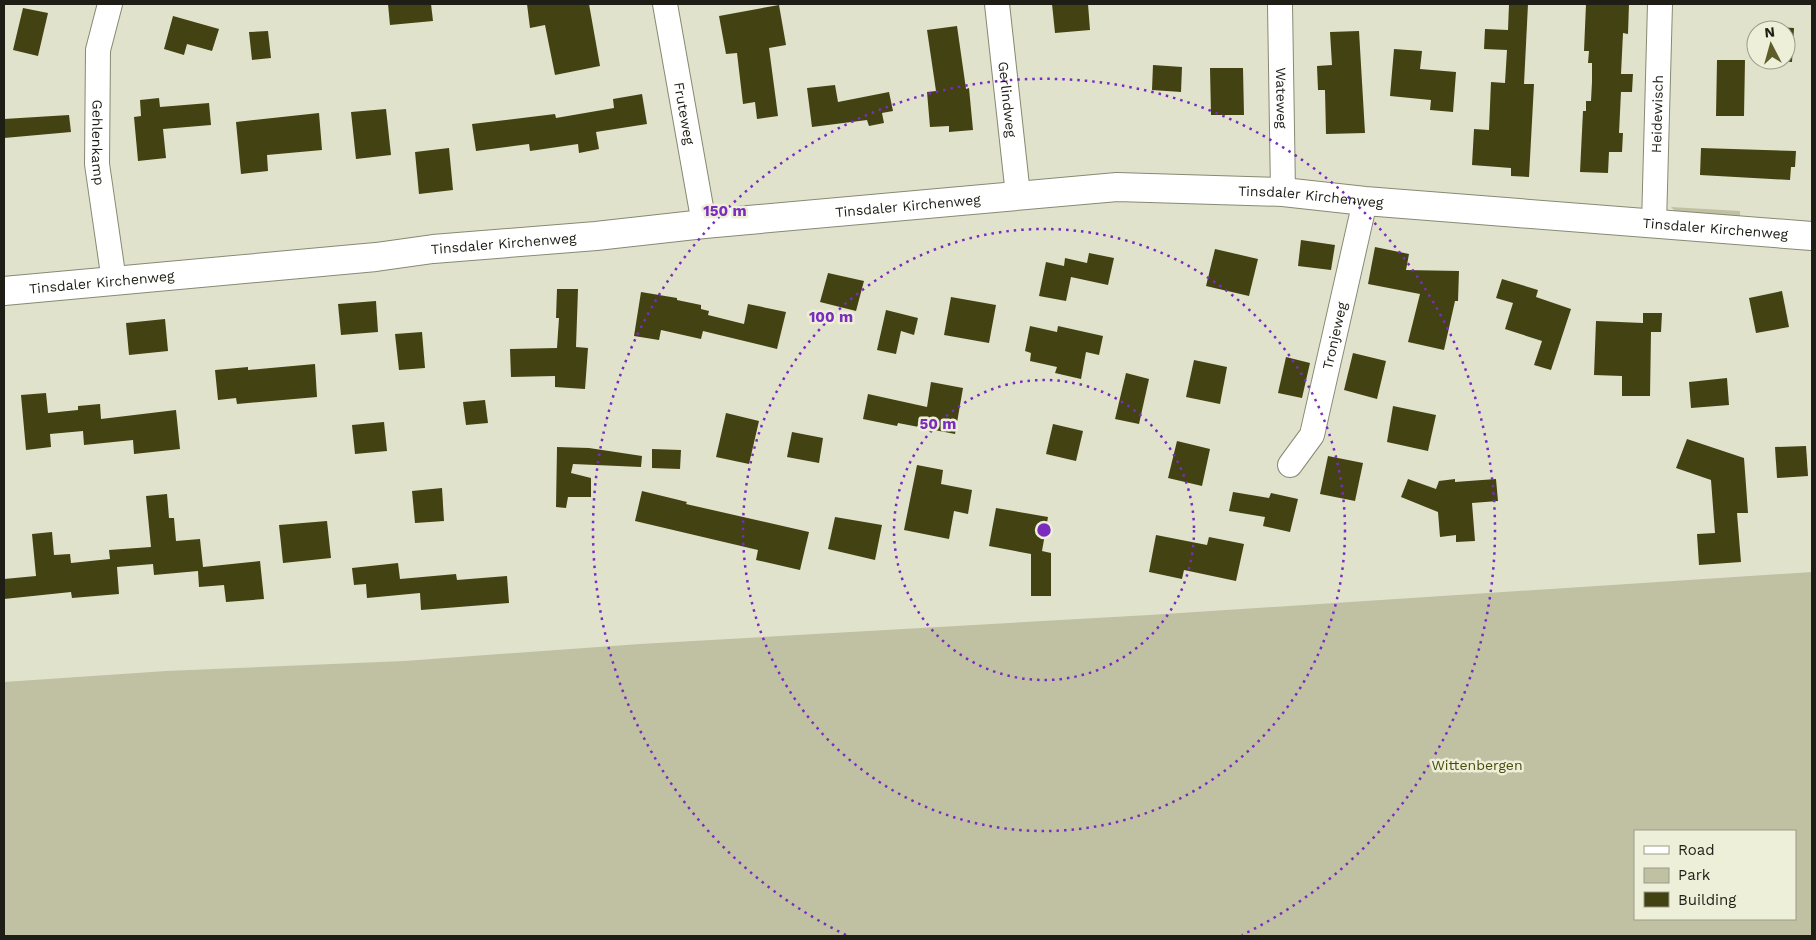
<svg xmlns="http://www.w3.org/2000/svg" width="1816" height="940" font-family="'Work Sans',sans-serif">
  <style>
    .green { fill: #c0c1a3; fill-rule: evenodd }
    .building { fill: #434212 }
    .lines { fill: none; stroke-linecap: round; stroke-linejoin: round }
    .minor-casing { stroke: #888973; stroke-width: 26 }
    .tertiary-casing { stroke: #888973; stroke-width: 30 }
    .minor { stroke: #fff; stroke-width: 24 }
    .tertiary { stroke: #fff; stroke-width: 28 }
    .ring { fill: none; stroke: #7b2cbf; stroke-width: 2.5; stroke-dasharray: 2.5 5 }
    .labels { text-anchor: middle; stroke-width: 5; stroke-linejoin: round; paint-order: stroke }
    .street-label { font-size: 14px; fill: #1e1e16; stroke: #eeefd8 }
    .park-label { font-size: 14px; fill: #4b4a0f; stroke: #eeefd8 }
    .centre { fill: #7b2cbf; stroke: #eeefd8; stroke-width: 2.5 }
    .ring-label { font-size: 15px; text-anchor: middle; font-weight: bold; fill: #7b2cbf; stroke: #eeefd8; stroke-width: 5; stroke-linejoin: round; paint-order: stroke }
  </style>
  <rect width="100%" height="100%" fill="#e1e2cb"/>
  <g class="green">
    <path d="M1671 207 1740 211V218L1675 211Z"/>
    <path d="M1812 572V936H4V682L166 671 404 661 640 644 1149 615ZM1795 831V919H1635V831Z"/>
  </g>
  <g class="building">
    <path d="M388 4H431L433 21 390 25Z"/>
    <path d="M527 4H589L600 66 555 75 545 25 530 28Z"/>
    <path d="M1052 4H1088L1090 30 1055 33Z"/>
    <path d="M1509 4H1528L1524 84H1534L1529 177 1511 176V168L1472 165 1474 129 1489 130 1491 82 1505 83 1507 50 1484 49 1485 29 1508 30Z"/>
    <path d="M1586 4H1629L1628 34 1623 33 1621 74H1633L1632 92H1621L1619 133H1623L1622 152H1609L1608 173 1580 172 1583 111H1586V101H1591L1592 82V63H1588L1589 51H1584Z"/>
    <path d="M779 5 786 45 769 48 778 116 757 119 755 102 743 104 737 53 726 54 719 16Z"/>
    <path d="M23 8 48 13 38 56 13 50Z"/>
    <path d="M173 16 219 29 212 51 187 44 184 55 164 49Z"/>
    <path d="M957 26 966 89 969 88 973 130 949 132V126L930 127 927 92 936 91 927 30Z"/>
    <path d="M1759 26 1794 28 1792 62 1759 60H1786V30H1759Z"/>
    <path d="M268 31 271 58 252 60 249 32Z"/>
    <path d="M1359 31 1365 133 1326 134 1325 90H1318L1317 66 1332 65 1330 32Z"/>
    <path d="M1394 49 1422 51 1420 69 1456 72 1453 112 1430 110 1431 100 1390 96Z"/>
    <path d="M1717 60H1745L1744 116H1716Z"/>
    <path d="M1153 65 1182 67 1181 92 1152 90Z"/>
    <path d="M1210 68H1243L1244 115H1211Z"/>
    <path d="M835 85 838 102 889 92 893 111 882 113 884 123 869 126 867 120 812 127 807 88Z"/>
    <path d="M642 94 647 124 596 132 599 149 579 153 578 144 530 151 529 144 476 151 472 124 555 114 556 118 614 108 613 99Z"/>
    <path d="M159 98 160 107 209 103 211 125 163 129 166 158 138 161 134 117 141 116 140 100Z"/>
    <path d="M386 109 391 155 356 159 351 112Z"/>
    <path d="M319 113 322 150 267 155 268 171 241 174 236 122Z"/>
    <path d="M69 115 71 132 4 138V119Z"/>
    <path d="M449 148 453 190 419 194 415 152Z"/>
    <path d="M1701 148 1796 151 1795 167H1791L1790 180 1700 175Z"/>
    <path d="M1301 240 1335 245 1331 270 1298 266Z"/>
    <path d="M1375 247 1409 254 1406 270 1459 271 1458 301H1455L1444 350 1408 342 1420 294 1368 284Z"/>
    <path d="M1215 249 1258 259 1249 296 1206 286Z"/>
    <path d="M1089 253 1114 258 1108 285 1071 277 1066 301 1039 296 1046 262 1064 266 1065 258 1087 263Z"/>
    <path d="M828 273 864 281 856 311 820 302Z"/>
    <path d="M1502 279 1538 290 1536 297 1571 309 1551 370 1534 365 1542 341 1505 329 1513 303 1496 298Z"/>
    <path d="M557 289H578L576 347 588 348 585 389 555 387V376L511 377 510 349 557 348 559 318H556Z"/>
    <path d="M1782 291 1789 327 1756 333 1749 298Z"/>
    <path d="M641 292 677 298V300L701 305V309L709 311 708 315 744 324 748 304 786 312 777 349 703 331 701 339 661 330 659 340 634 336Z"/>
    <path d="M951 297 996 305 989 343 944 335Z"/>
    <path d="M376 301 378 332 341 335 338 304Z"/>
    <path d="M886 310 918 318 914 335 901 331 896 354 877 350Z"/>
    <path d="M1643 313H1662L1661 332H1651L1650 396H1622V376L1594 375 1596 321 1643 323Z"/>
    <path d="M165 319 168 351 129 355 126 323Z"/>
    <path d="M1030 326 1057 332 1058 326 1103 336 1099 355 1086 352 1081 379 1055 373 1057 367 1030 361 1031 353 1025 351Z"/>
    <path d="M422 332 425 368 399 370 395 334Z"/>
    <path d="M1353 353 1386 361 1377 399 1344 390Z"/>
    <path d="M1286 357 1310 363 1302 398 1278 393Z"/>
    <path d="M1194 360 1227 367 1220 404 1186 397Z"/>
    <path d="M315 364 317 397 237 404 236 398 218 400 215 370 248 367V370Z"/>
    <path d="M1126 373 1149 379 1139 424 1115 419Z"/>
    <path d="M1727 378 1729 405 1691 408 1689 382Z"/>
    <path d="M931 382 963 388 955 434 898 423 897 426 863 419 868 394 927 407Z"/>
    <path d="M46 393 48 413 78 410V406L100 404 101 419 176 410 180 449 134 454 133 440 84 445 83 431 50 434 51 447 26 450 21 395Z"/>
    <path d="M485 400 488 423 466 425 463 402Z"/>
    <path d="M1393 406 1436 415 1428 451 1387 442Z"/>
    <path d="M726 413 759 421 749 464 716 457Z"/>
    <path d="M384 422 387 451 355 454 352 425Z"/>
    <path d="M1053 424 1083 431 1076 461 1046 454Z"/>
    <path d="M792 432 823 438 819 463 787 457Z"/>
    <path d="M1687 439 1744 458 1748 513H1737L1741 562 1699 565 1697 534 1715 533 1711 480 1676 468Z"/>
    <path d="M1177 441 1210 449 1202 486 1168 478Z"/>
    <path d="M1806 446 1808 476 1777 478 1775 447Z"/>
    <path d="M557 447 589 448 642 456 641 467 573 464 571 473 591 478V497H568L566 508 556 507Z"/>
    <path d="M652 449 681 450 680 469 652 468Z"/>
    <path d="M1328 456 1363 463 1355 501 1320 494Z"/>
    <path d="M917 465 943 470 941 484 972 490 968 514 954 511 949 539 904 530Z"/>
    <path d="M1408 479 1436 489 1439 481 1455 479V482L1496 479 1498 501 1472 503 1475 541 1456 542V535L1440 537 1438 512 1401 497Z"/>
    <path d="M442 488 444 521 415 523 412 491Z"/>
    <path d="M642 491 687 502 686 504 809 532 800 570 756 560 758 550 635 521Z"/>
    <path d="M1233 492 1269 498 1271 493 1298 499 1290 532 1263 526 1265 517 1229 511Z"/>
    <path d="M167 494 169 518H174L176 541 200 539 203 567 260 561 264 599 226 602 224 585 199 587 198 571 154 575 153 564 117 567 119 594 72 598 71 592 4 599V579L36 576 32 534 52 532 54 555 70 554 71 563 110 559 109 550 151 547 146 496Z"/>
    <path d="M996 508 1048 517 1042 551 1051 553V596H1031V554L989 546Z"/>
    <path d="M835 517 882 525 875 560 828 549Z"/>
    <path d="M327 521 331 558 283 563 279 525Z"/>
    <path d="M1156 535 1207 545 1209 537 1244 544 1236 581 1184 570 1182 579 1149 572Z"/>
    <path d="M398 563 400 579 456 574 457 580 507 576 509 603 421 610 420 593 367 598 366 584 354 585 352 568Z"/>
  </g>
  <g class="lines">
    <g class="minor-casing">
      <g id="minor">
        <path id="s1" d="M110 4 98 50 97 164 114 281"/>
        <path id="s2" d="M665 4 704 224"/>
        <path id="s3" d="M997 4 1018 195"/>
        <path id="s4" d="M1280 4 1283 192"/>
        <path id="s5" d="M1654 224 1660 4"/>
        <path id="s6" d="M1290 465 1312 435 1365 201"/>
      </g>
    </g>
    <g class="tertiary-casing">
      <g id="tertiary">
        <path id="s7" d="M4 291 376 257 433 249 596 236 704 224 1117 187 1283 192 1365 201 1812 236"/>
      </g>
    </g>
    <use href="#minor" class="minor"/>
    <use href="#tertiary" class="tertiary"/>
  </g>
  <g class="ring">
    <circle cx="1044" cy="530" r="150"/>
    <circle cx="1044" cy="530" r="301"/>
    <path d="M846 935A451 451 0 1 1 1242 935"/>
  </g>
  <g class="labels">
    <g class="street-label">
      <text dy="5" stroke="none"><textPath href="#s4" startOffset="94">Wateweg</textPath></text>
      <text dy="5" stroke="none"><textPath href="#s3" startOffset="96">Gerlindweg</textPath></text>
      <text dy="5" stroke="none"><textPath href="#s2" startOffset="111">Fruteweg</textPath></text>
      <text dy="5" stroke="none"><textPath href="#s5" startOffset="110">Heidewisch</textPath></text>
      <text dy="5" stroke="none"><textPath href="#s1" startOffset="140">Gehlenkamp</textPath></text>
      <text dy="5" stroke="none"><textPath href="#s7" startOffset="1312">Tinsdaler Kirchenweg</textPath></text>
      <text dy="5" stroke="none"><textPath href="#s7" startOffset="908">Tinsdaler Kirchenweg</textPath></text>
      <text dy="5" stroke="none"><textPath href="#s7" startOffset="1718">Tinsdaler Kirchenweg</textPath></text>
      <text dy="5" stroke="none"><textPath href="#s7" startOffset="502">Tinsdaler Kirchenweg</textPath></text>
      <text dy="5" stroke="none"><textPath href="#s7" startOffset="98">Tinsdaler Kirchenweg</textPath></text>
      <text dy="5" stroke="none"><textPath href="#s6" startOffset="139">Tronjeweg</textPath></text>
    </g>
    <g class="park-label">
      <text x="1477" y="770">Wittenbergen</text>
    </g>
  </g>
  <circle cx="1044" cy="530" r="8" class="centre"/>
  <g class="ring-label">
    <text x="725" y="216">150 m</text>
    <text x="831" y="322">100 m</text>
    <text x="938" y="429">50 m</text>
  </g>
  <rect width="1816" height="940" fill="none" stroke="#1e1e16" stroke-width="10"/>
  <rect x="1634" y="830" width="162" height="90" fill="#eeefd8" stroke="#9b9b8a"/>
  <rect x="1644" y="846" width="25" height="8" fill="#ffffff" stroke="#9b9b8a"/>
  <text x="1678" y="855" font-size="15" fill="#1e1e16">Road</text>
  <rect x="1644" y="868" width="25" height="15" fill="#c0c1a3" stroke="#9b9b8a"/>
  <text x="1678" y="880" font-size="15" fill="#1e1e16">Park</text>
  <rect x="1644" y="892" width="25" height="15" fill="#434212" stroke="#9b9b8a"/>
  <text x="1678" y="905" font-size="15" fill="#1e1e16">Building</text>
  <g transform="translate(1771 45) rotate(354)"><circle r="24" fill="#eeefd8" stroke="#9b9b8a"/>
  <path d="M0-4L9 19L0 12L-9 19Z" fill="#5e5d2a"/>
  <text y="-8" font-size="14" font-weight="bold" text-anchor="middle" fill="#1e1e16">N</text>
  </g>
</svg>
